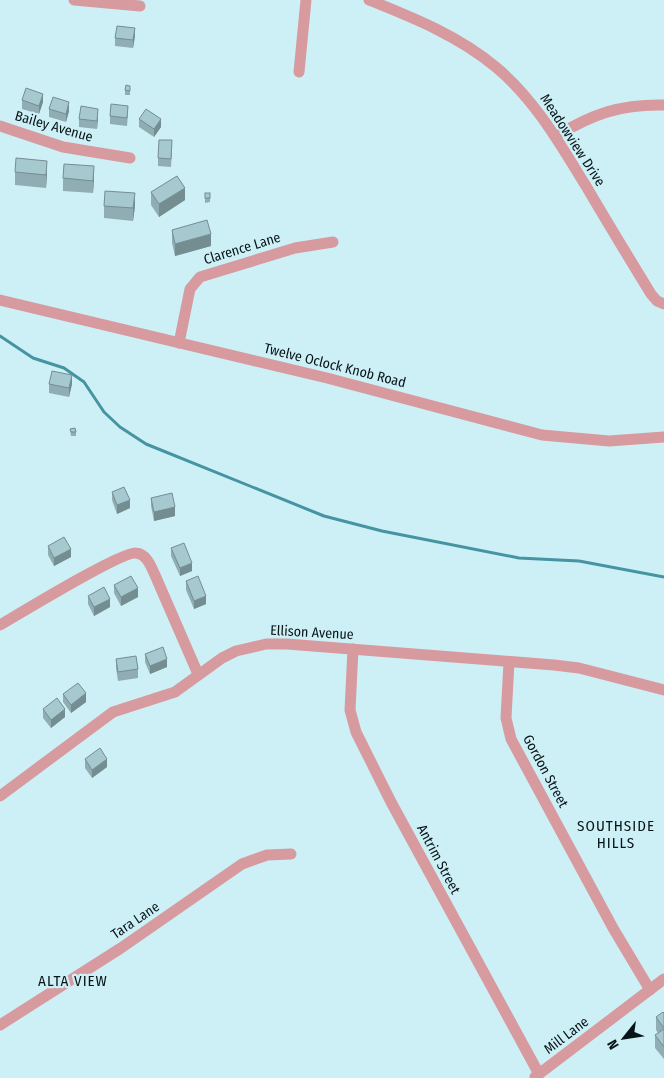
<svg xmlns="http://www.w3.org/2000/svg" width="664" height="1078" font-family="'Fira Sans Condensed',sans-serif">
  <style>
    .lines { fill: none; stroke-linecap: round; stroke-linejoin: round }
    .stream { stroke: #4693a2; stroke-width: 3 }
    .minor { stroke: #d79b9f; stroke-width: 11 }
    .wall { fill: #8fadb2 }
    .shaded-wall { fill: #748d91 }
    .building { fill: #a6c9cf; stroke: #748d91 }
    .labels { text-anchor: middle; stroke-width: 4.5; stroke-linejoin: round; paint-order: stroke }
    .street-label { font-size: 14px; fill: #081417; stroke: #cdf0f7 }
    .neighbourhood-label { font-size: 15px; letter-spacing: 1px; fill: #081417; stroke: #cdf0f7 }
  </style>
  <rect width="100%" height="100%" fill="#cdf0f7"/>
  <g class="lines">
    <path class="stream" d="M0 336 33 358 64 368 84 382 104 412 120 427 146 444 324 516 382 531 519 558 579 561 664 577"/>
    <g class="minor">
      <path d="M74 0 140 6"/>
      <path d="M369 0C414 18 459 36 497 68 535 100 560 144 586 186 607 222 629 258 651 294L657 301 664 304"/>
      <path d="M299 72 306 0"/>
      <path d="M0 126 63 147 130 158"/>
      <path d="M556 136C593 114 620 104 664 105"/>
      <path d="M0 300 327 378 542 435 609 441 664 437"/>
      <path d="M179 343 190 289 200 277 295 248 333 242"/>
      <path d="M0 625C19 614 122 551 136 553 147 554 151 567 155 575L198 674"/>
      <path d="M353 649 350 710 356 732 391 802 539 1074"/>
      <path d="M509 662 506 718 511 739 613 928 650 990"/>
      <path d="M0 796 113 712 175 692 222 658 236 651 266 644H287L554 665 579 668 664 690"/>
      <path d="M0 1025 121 948 242 864 267 855 291 854"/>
      <path d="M535 1077 664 979"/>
    </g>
  </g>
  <g class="wall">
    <path d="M135 36 133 48 115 46V38Z"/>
    <rect x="125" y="90" width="5" height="5"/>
    <path d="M22 100 43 102 39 114 22 109Z"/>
    <path d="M49 109 69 111 66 122 49 117Z"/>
    <path d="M128 114 127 126 110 124V116Z"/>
    <path d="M98 117 97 129 79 127V119Z"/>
    <path d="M139 119 161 127 154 137 139 127Z"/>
    <path d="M172 149 171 167 158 166V158Z"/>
    <path d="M15 172 47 174 46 188 15 185Z"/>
    <path d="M63 178 94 179 93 193 63 191Z"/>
    <path d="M151 192 185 200 159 217 151 205Z"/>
    <path d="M205 193H210V202L205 203Z"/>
    <path d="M104 206H135L133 221 104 218Z"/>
    <path d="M172 230 211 246 175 256 172 243Z"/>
    <path d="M49 384H72L69 397 49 393Z"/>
    <path d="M70 429 76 432V436H71Z"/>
    <path d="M112 492 130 508 117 514 112 500Z"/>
    <path d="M151 498 175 516 154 521 151 506Z"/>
    <path d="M48 546 71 557 54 566 48 555Z"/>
    <path d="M171 548 192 571 180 576 171 556Z"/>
    <path d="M186 581 206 604 194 609 186 590Z"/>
    <path d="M114 585 138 597 121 606 114 593Z"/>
    <path d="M88 596 110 607 94 616 88 604Z"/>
    <path d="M145 654 167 667 150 674 145 662Z"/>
    <path d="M116 659 138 669V678L118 681 116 668Z"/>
    <path d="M63 694 86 702 71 713 63 702Z"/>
    <path d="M43 709 65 717 51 728 43 718Z"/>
    <path d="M85 759 107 767 92 778 85 768Z"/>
    <path d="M664 1013V1059L655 1048V1035L658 1033 656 1030V1017Z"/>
  </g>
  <g class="shaded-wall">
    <path d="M135 28V36L133 48V40Z"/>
    <path d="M43 94V102L39 114V106Z"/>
    <path d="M69 102V111L66 122V114Z"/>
    <path d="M98 109V117L97 129V121Z"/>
    <path d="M161 119V127L154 137V129Z"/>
    <path d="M47 161V174L46 188V175Z"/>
    <path d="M94 166V179L93 193V181Z"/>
    <path d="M185 188V200L159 217V204Z"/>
    <path d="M135 193V206L133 221V208Z"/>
    <path d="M211 234V246L175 256V244Z"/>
    <path d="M72 375V384L69 397V388Z"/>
    <path d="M130 500V508L117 514V505Z"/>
    <path d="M175 507V516L154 521V512Z"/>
    <path d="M71 549V557L54 566V558Z"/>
    <path d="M192 563V571L180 576V568Z"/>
    <path d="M138 588V597L121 606V597Z"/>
    <path d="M206 596V604L194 609V601Z"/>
    <path d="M110 599V607L94 616V607Z"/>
    <path d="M167 659V667L150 674V666Z"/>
    <path d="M86 693V702L71 713V705Z"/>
    <path d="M65 709V717L51 728V720Z"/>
    <path d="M107 759V767L92 778V770Z"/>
  </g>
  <g class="building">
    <path d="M117 26 135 28 133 40 115 38Z"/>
    <path d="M126 85 130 86V91L125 90Z"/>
    <path d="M26 88 43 94 39 106 22 100Z"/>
    <path d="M53 97 69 102 66 114 49 109Z"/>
    <path d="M111 104 128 106 127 118 110 116Z"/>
    <path d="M81 106 98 109 97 121 79 119Z"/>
    <path d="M146 109 161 119 154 129 139 119Z"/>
    <path d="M159 140H172L171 159 158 158Z"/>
    <path d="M16 158 47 161 46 175 15 172Z"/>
    <path d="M64 164 94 166 93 181 63 178Z"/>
    <path d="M177 176 185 188 159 204 151 192Z"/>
    <path d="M105 191 135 193 133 208 104 206Z"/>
    <rect x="205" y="193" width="5" height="5"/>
    <path d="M207 220 211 234 175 244 172 230Z"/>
    <path d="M52 371 72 375 69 388 49 384Z"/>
    <path d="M75 428 76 432H71L70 429Z"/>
    <path d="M124 487 130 500 117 505 112 492Z"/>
    <path d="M172 493 175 507 154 512 151 498Z"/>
    <path d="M64 537 71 549 54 558 48 546Z"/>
    <path d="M184 543 192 563 180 568 171 548Z"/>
    <path d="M131 576 138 588 121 597 114 585Z"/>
    <path d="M198 576 206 596 194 601 186 581Z"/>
    <path d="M104 587 110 599 94 607 88 596Z"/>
    <path d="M163 647 167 659 150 666 145 654Z"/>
    <path d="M136 656 138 669 118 672 116 659Z"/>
    <path d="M78 683 86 693 71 705 63 694Z"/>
    <path d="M57 698 65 709 51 720 43 709Z"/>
    <path d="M100 748 107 759 92 770 85 759Z"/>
    <path d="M663 1012 664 1013V1028L656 1017Z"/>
    <path d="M664 1029V1047L655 1035Z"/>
  </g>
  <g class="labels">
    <g class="street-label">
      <text transform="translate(54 126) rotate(16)" y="5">Bailey Avenue</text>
      <text transform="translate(573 140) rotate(57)" y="5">Meadowview Drive</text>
      <text transform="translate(242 248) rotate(-17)" y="5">Clarence Lane</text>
      <text transform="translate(335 365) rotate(14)" y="5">Twelve Oclock Knob Road</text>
      <text transform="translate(312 632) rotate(3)" y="5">Ellison Avenue</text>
      <text transform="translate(546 771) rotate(62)" y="5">Gordon Street</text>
      <text transform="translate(439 859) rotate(62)" y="5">Antrim Street</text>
      <text transform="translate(135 920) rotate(-34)" y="5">Tara Lane</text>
      <text transform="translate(566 1035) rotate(-37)" y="5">Mill Lane</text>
    </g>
    <g class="neighbourhood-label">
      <text x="616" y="831">SOUTHSIDE<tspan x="616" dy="17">HILLS</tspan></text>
      <text x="73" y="986">ALTA VIEW</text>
    </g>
  </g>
  <g transform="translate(624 1038) rotate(240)" stroke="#cdf0f7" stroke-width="4" paint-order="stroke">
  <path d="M0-4L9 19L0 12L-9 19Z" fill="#081417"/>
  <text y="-8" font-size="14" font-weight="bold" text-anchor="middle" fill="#081417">N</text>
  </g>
</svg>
